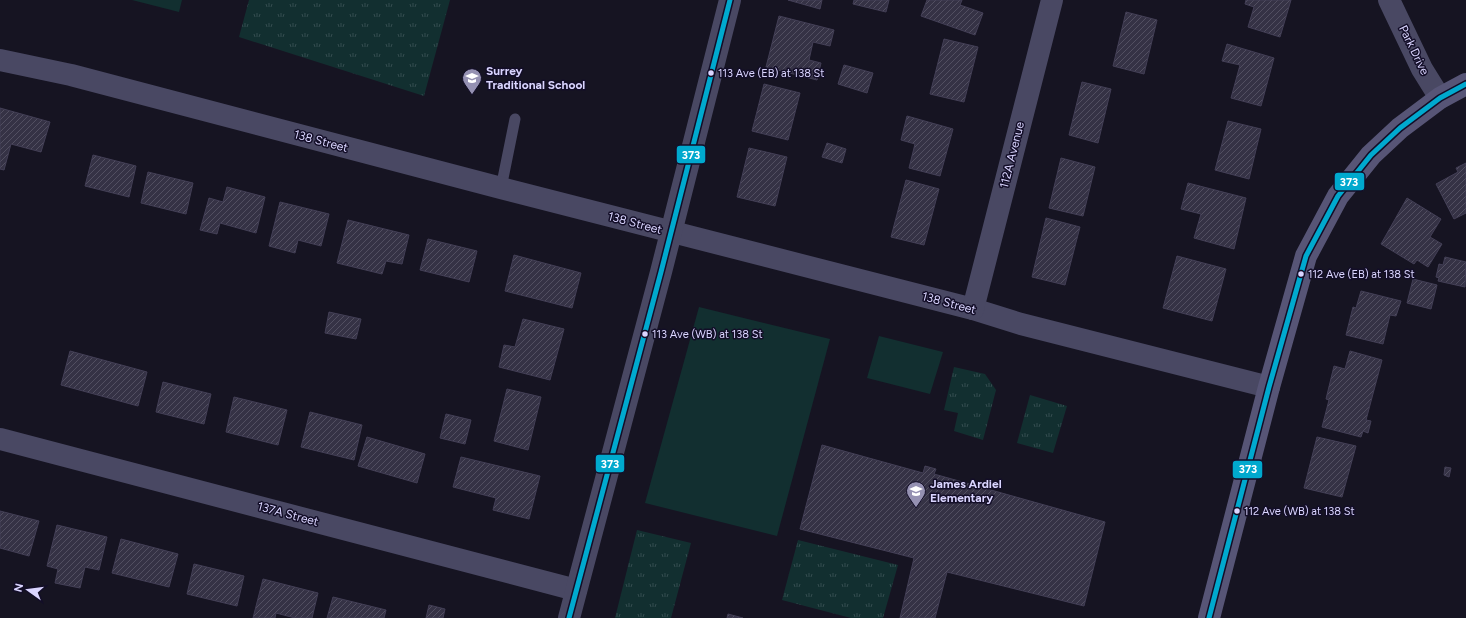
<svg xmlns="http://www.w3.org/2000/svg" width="1466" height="618" font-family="Figtree,sans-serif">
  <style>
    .grass { fill: url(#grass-tufts) }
    .garden { fill: #122f30 }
    .building { fill: url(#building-hatch); stroke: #433f56 }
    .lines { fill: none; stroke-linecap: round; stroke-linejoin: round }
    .service { stroke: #494863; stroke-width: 11 }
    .minor { stroke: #494863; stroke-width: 22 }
    .secondary { stroke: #575576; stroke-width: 22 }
    .bus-1-casing { stroke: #130e28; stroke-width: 8 }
    .bus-1 { stroke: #00a9ce; stroke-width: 5 }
    .bus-dot { fill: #dad5ff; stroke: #130e28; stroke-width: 1.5 }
    .labels { text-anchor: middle; stroke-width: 3; stroke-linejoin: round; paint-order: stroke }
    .bus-label { font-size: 11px; fill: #dad5ff; stroke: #130e28; text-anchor: start }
    .street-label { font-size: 12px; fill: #dad5ff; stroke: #130e28 }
    .poi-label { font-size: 12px; font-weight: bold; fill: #dad5ff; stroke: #130e28; text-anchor: start }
    .line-badge { stroke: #130e28; stroke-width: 1.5 }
    .badge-label { font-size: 11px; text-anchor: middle; font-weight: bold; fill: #fff }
  </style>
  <defs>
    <pattern id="grass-tufts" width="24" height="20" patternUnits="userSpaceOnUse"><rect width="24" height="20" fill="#122f30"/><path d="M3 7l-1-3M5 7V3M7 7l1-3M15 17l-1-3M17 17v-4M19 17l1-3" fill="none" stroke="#344c4f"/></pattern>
    <pattern id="building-hatch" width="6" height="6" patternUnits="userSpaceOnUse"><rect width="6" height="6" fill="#353245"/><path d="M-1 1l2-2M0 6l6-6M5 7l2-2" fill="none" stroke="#524f61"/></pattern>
  </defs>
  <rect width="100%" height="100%" fill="#161422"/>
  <g class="grass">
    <path d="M249 0H450L424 96 239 37Z"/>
    <path d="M954 367 985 374 996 390 983 440 954 431 958 413 944 410Z"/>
    <path d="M1030 395 1067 406 1053 453 1017 443Z"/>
    <path d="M637 530 691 543 671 618H615Z"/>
    <path d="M798 540 898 565 883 618H851L782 600Z"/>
  </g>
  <g class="garden">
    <path d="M132 0H182L179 12Z"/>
    <path d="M699 307 830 339 777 536 645 503Z"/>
    <path d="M879 336 943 352 930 394 867 378Z"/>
  </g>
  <g class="building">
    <path d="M788 0H822L820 9Z"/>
    <path d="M854 0H889L886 12 853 4Z"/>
    <path d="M927 0H962L960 5 983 13 975 35 921 16Z"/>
    <path d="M1246 0H1291L1280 37 1248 27 1254 7 1245 4Z"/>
    <path d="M1126 12 1157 20 1144 74 1113 66Z"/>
    <path d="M779 16 834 30 830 46 813 42 809 60 821 63 817 80 766 67Z"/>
    <path d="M944 39 978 47 964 102 930 94Z"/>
    <path d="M1227 44 1274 58 1261 106 1231 98 1240 65 1222 61Z"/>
    <path d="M844 65 873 73 867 93 838 84Z"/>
    <path d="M1082 82 1111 89 1098 143 1069 135Z"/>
    <path d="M764 84 800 93 788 140 752 131Z"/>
    <path d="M0 108 50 122 41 152 11 144 4 170 0 169Z"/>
    <path d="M907 116 953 129 940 176 909 168 915 144 901 140Z"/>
    <path d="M1228 121 1261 129 1249 179 1215 170Z"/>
    <path d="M827 143 846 149 842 163 822 157Z"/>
    <path d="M749 148 787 157 775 206 737 197Z"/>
    <path d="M93 155 136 166 129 197 85 186Z"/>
    <path d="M1061 158 1095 167 1083 216 1049 208Z"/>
    <path d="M1466 163V213L1454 219 1436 184 1458 172 1456 168Z"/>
    <path d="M148 172 193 183 186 214 141 203Z"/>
    <path d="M906 180 939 189 924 245 891 237Z"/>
    <path d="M1188 183 1246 198 1234 249 1194 238 1201 214 1181 209Z"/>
    <path d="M227 187 265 197 256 233 220 223 217 234 200 230 209 198 223 202Z"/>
    <path d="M1407 198 1441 219 1430 237 1442 244 1428 267 1417 260 1414 264 1381 244Z"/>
    <path d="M280 202 329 214 321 246 298 240 295 253 269 246Z"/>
    <path d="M1046 218 1080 227 1065 285 1032 277Z"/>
    <path d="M348 220 409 235 402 264 386 261 382 274 337 263Z"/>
    <path d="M428 239 477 251 469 282 420 270Z"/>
    <path d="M514 255 581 273 572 308 505 291Z"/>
    <path d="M1177 256 1226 269 1212 321 1163 308Z"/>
    <path d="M1445 257 1466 262 1465 287 1438 281 1439 278 1436 277 1439 264 1443 265Z"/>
    <path d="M1413 279 1437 285 1431 309 1407 303Z"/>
    <path d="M1361 291 1401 301 1396 316 1390 315 1383 344 1346 335 1353 307 1356 308Z"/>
    <path d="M329 312 361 319 356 339 325 333Z"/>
    <path d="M523 319 564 329 550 380 499 367 504 345 515 347Z"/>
    <path d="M70 351 147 372 138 406 61 385Z"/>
    <path d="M1350 351 1382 360 1366 420 1371 421 1368 433 1363 431 1361 437 1322 427 1329 400 1326 399 1334 366 1345 369Z"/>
    <path d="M163 382 211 394 204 424 156 412Z"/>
    <path d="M507 389 541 397 528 450 494 441Z"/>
    <path d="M234 397 287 410 278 445 226 432Z"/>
    <path d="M310 412 362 425 354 460 301 447Z"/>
    <path d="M446 414 471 420 465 444 440 438Z"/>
    <path d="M367 437 425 454 417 483 358 466Z"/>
    <path d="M1317 437 1356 446 1342 497 1304 488Z"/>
    <path d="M822 445 923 473 925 466 936 469 934 474 1105 522 1084 606 947 572 935 618H900L914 558 800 529Z"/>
    <path d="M461 457 540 476 529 519 493 510 496 498 453 487Z"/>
    <path d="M1445 467 1451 468 1449 477 1444 475Z"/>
    <path d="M0 511 39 521 29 556 0 548Z"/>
    <path d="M57 525 107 537 99 570 85 567 80 588 55 583 58 569 47 566Z"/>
    <path d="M121 539 178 554 169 587 112 573Z"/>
    <path d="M194 564 244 576 237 606 187 594Z"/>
    <path d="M263 579 318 593 312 618H295L276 613 275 618H253Z"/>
    <path d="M333 597 386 610 384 618H327Z"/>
    <path d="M429 605 445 609 443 618H426Z"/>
    <path d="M728 614 743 618H727Z"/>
  </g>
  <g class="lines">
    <path class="service" d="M501 188 515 119"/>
    <g class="minor">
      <path d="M1389 0 1422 69 1440 98"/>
      <path d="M0 60 71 75 501 188 973 309 1021 324 1269 387"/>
      <path d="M973 309 1052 0"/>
      <path d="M0 439 576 590"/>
      <path d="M569 618 661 272 730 0"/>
    </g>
    <path class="secondary" d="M1209 618 1269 387 1306 256 1338 196 1371 155 1400 128 1440 98 1466 84"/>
    <g class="bus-1-casing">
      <g id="bus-1">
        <path d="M569 618 661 272 730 0"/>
        <path d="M1209 618 1269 387 1306 256 1338 196 1371 155 1400 128 1440 98 1466 84"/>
      </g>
    </g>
    <use href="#bus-1" class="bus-1"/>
  </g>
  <defs>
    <g id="school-pin" transform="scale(1)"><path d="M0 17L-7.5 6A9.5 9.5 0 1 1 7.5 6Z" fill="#9591b2" stroke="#130e28"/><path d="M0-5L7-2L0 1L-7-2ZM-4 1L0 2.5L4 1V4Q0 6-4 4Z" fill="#fff"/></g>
  </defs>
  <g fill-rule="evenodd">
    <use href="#school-pin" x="472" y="78"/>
    <use href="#school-pin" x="916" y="491"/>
  </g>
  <g class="bus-dot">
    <circle cx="711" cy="73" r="3.5"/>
    <circle cx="1301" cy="274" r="3.5"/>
    <circle cx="645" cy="334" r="3.5"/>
    <circle cx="1237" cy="511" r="3.5"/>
  </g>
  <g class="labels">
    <g class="bus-label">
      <text x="718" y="77">113 Ave (EB) at 138 St</text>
      <text x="1308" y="278">112 Ave (EB) at 138 St</text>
      <text x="652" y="338">113 Ave (WB) at 138 St</text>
      <text x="1244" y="515">112 Ave (WB) at 138 St</text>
    </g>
    <g class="street-label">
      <text transform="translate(1414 50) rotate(64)" y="4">Park Drive</text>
      <text transform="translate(321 141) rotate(15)" y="4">138 Street</text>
      <text transform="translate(1012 155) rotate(-76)" y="4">112A Avenue</text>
      <text transform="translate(635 223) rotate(15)" y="4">138 Street</text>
      <text transform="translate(949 303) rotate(15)" y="4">138 Street</text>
      <text transform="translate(288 514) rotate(15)" y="4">137A Street</text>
    </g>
    <g class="poi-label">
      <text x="486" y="75">Surrey<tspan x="486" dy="14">Traditional School</tspan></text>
      <text x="930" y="488">James Ardiel<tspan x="930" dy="14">Elementary</tspan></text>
    </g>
  </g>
  <g class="line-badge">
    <rect x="676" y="145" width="30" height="19" rx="4" fill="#00a9ce"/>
    <rect x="1334" y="172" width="31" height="19" rx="4" fill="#00a9ce"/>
    <rect x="595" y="454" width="30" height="19" rx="4" fill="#00a9ce"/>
    <rect x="1232" y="460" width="31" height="19" rx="4" fill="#00a9ce"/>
  </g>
  <g class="badge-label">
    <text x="691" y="159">373</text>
    <text x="1349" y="186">373</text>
    <text x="610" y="468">373</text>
    <text x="1248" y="473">373</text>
  </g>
  <g transform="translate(28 590) rotate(284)" stroke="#130e28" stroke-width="3" paint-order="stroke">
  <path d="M0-3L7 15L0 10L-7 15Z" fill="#dad5ff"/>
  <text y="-6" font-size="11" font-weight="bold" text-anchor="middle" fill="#dad5ff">N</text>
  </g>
</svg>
